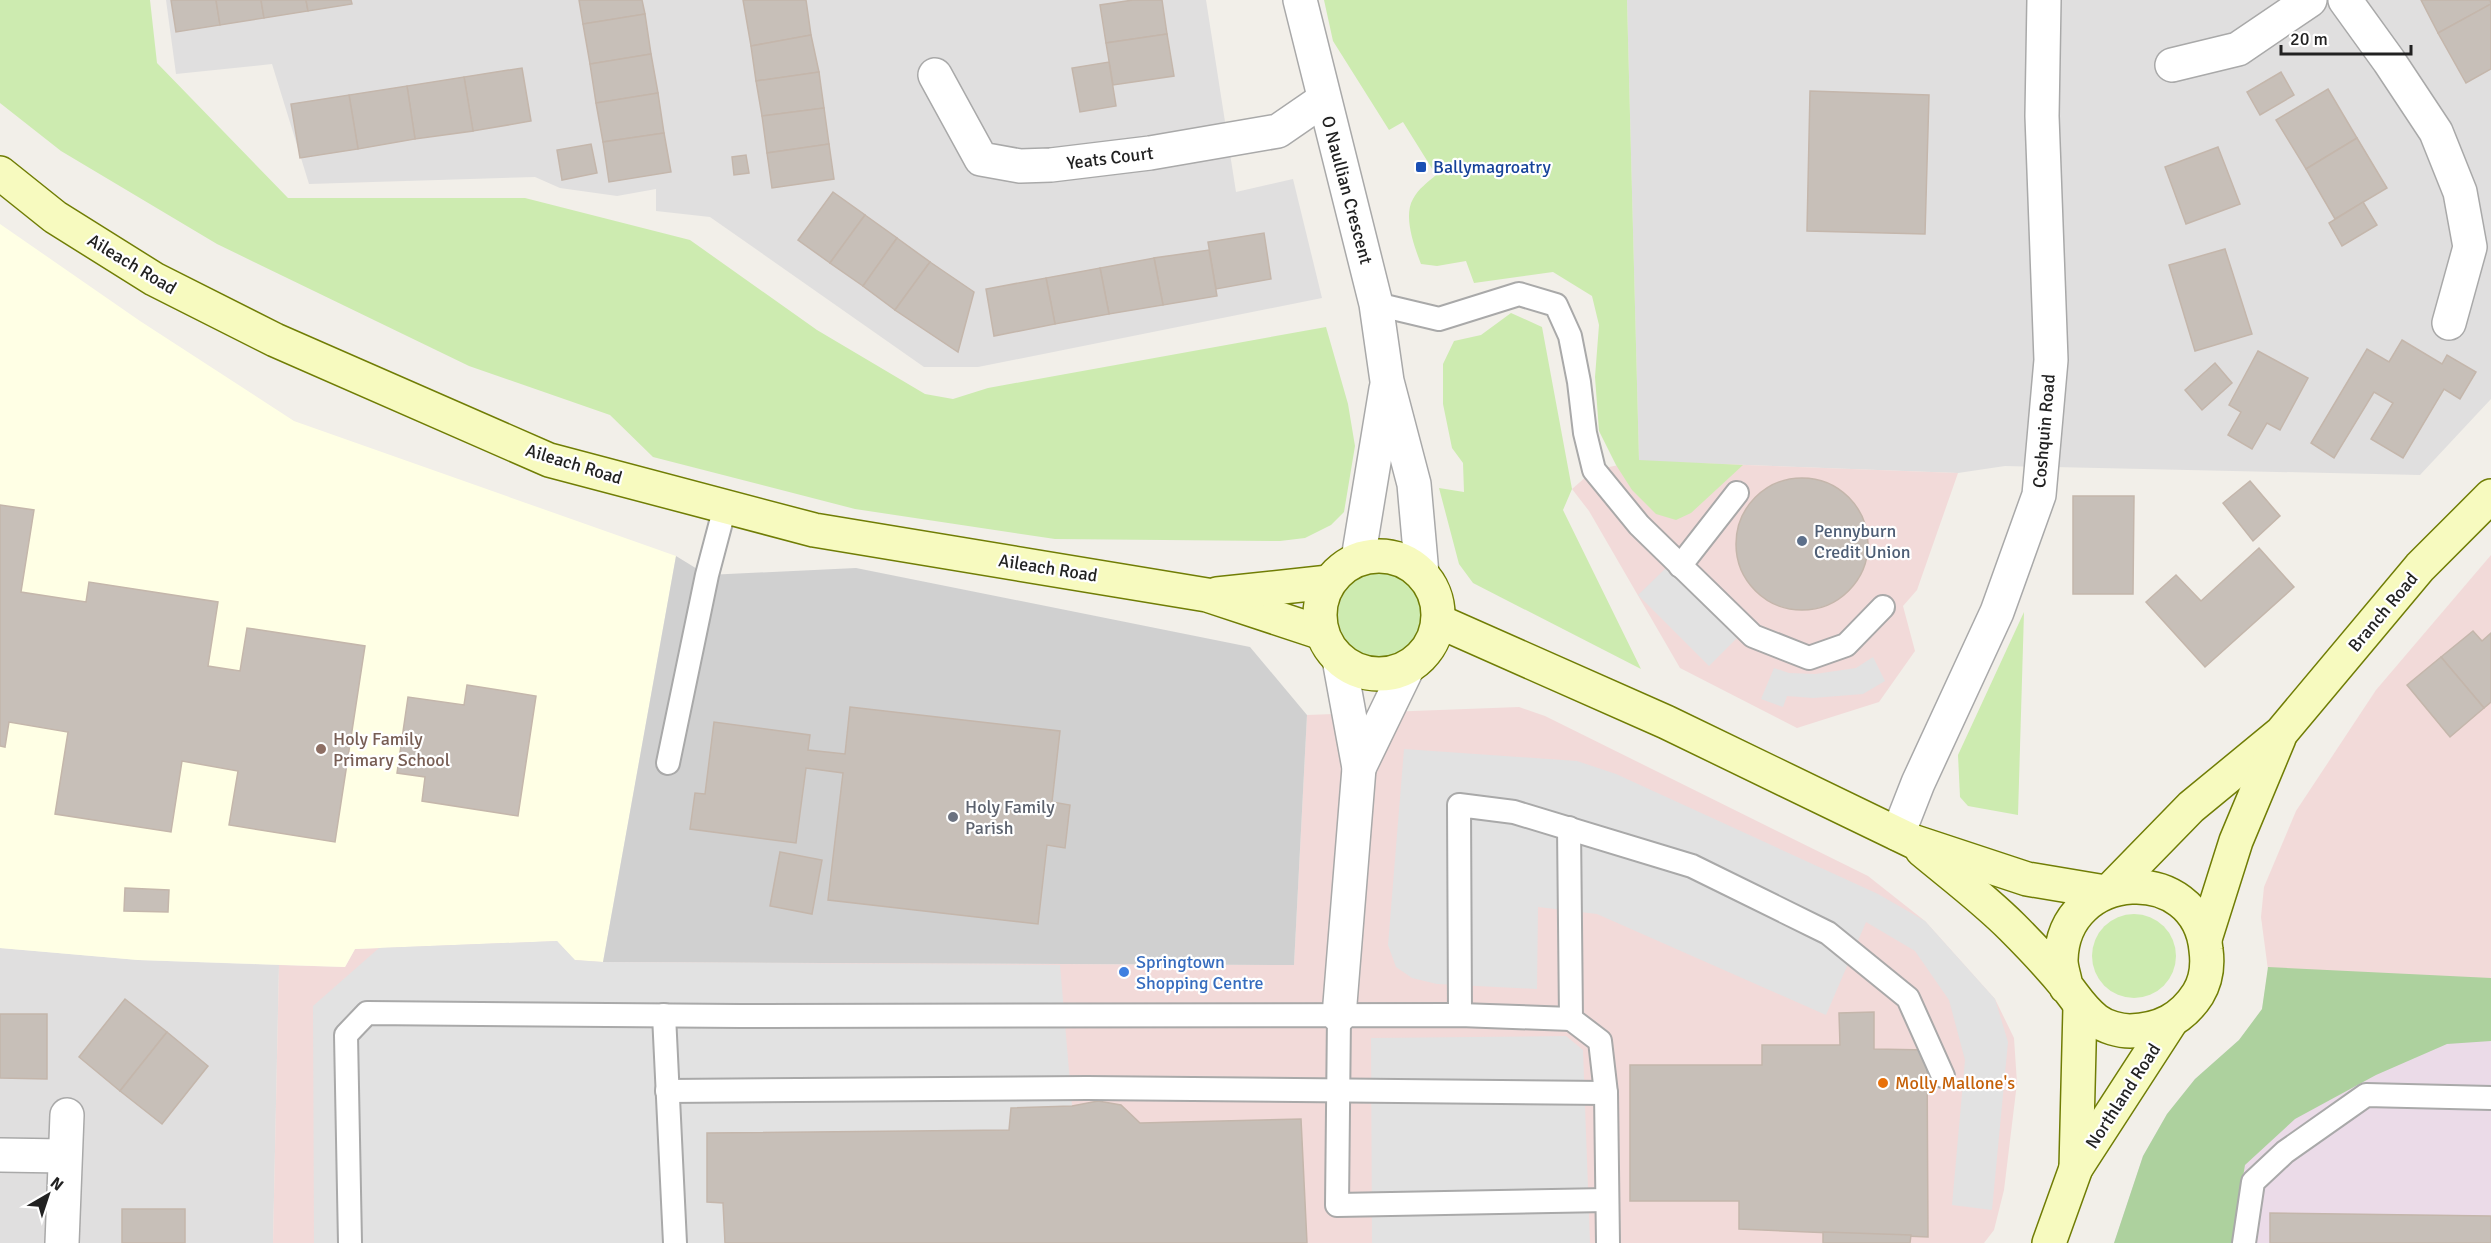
<svg xmlns="http://www.w3.org/2000/svg" width="2491" height="1243" font-family="Signika,sans-serif">
  <style>
    .residential { fill: #e0dfdf }
    .commercial { fill: #f2dad9 }
    .industrial { fill: #ebdbe8 }
    .education { fill: #ffffe5 }
    .religious { fill: #d0d0d0 }
    .grass { fill: #cdebb0 }
    .forest { fill: #add19e }
    .parking { fill: #e2e2e2 }
    .building { fill: #c7bfb8; stroke: #c4b6ab; stroke-width: 1.5 }
    .lines { fill: none; stroke-linecap: round; stroke-linejoin: round }
    .lane-casing { stroke: #a9a9a9; stroke-width: 26 }
    .street-casing { stroke: #a9a9a9; stroke-width: 36 }
    .secondary-casing { stroke: #707d05; stroke-width: 36 }
    .lane { stroke: #fff; stroke-width: 22 }
    .street { stroke: #fff; stroke-width: 33 }
    .secondary { stroke: #f7fabf; stroke-width: 33 }
    .transit-dot { fill: #1a4fb4; stroke: #fff; stroke-width: 2 }
    .service-dot { fill: #5c6f8a; stroke: #fff; stroke-width: 2 }
    .education-dot { fill: #8d6e63; stroke: #fff; stroke-width: 2 }
    .worship-dot { fill: #6b7280; stroke: #fff; stroke-width: 2 }
    .shop-dot { fill: #3f7fe0; stroke: #fff; stroke-width: 2 }
    .food-dot { fill: #e8710a; stroke: #fff; stroke-width: 2 }
    .labels { text-anchor: middle; stroke-width: 4.5; stroke-linejoin: round; paint-order: stroke }
    .street-label { font-size: 18px; fill: #222; stroke: #fff }
    .transit-label { font-size: 18px; fill: #164399; stroke: #fff; text-anchor: start }
    .service-label { font-size: 18px; fill: #4e5e75; stroke: #fff; text-anchor: start }
    .education-label { font-size: 18px; fill: #785e54; stroke: #fff; text-anchor: start }
    .worship-label { font-size: 18px; fill: #5b616d; stroke: #fff; text-anchor: start }
    .shop-label { font-size: 18px; fill: #366cbe; stroke: #fff; text-anchor: start }
    .food-label { font-size: 18px; fill: #c56008; stroke: #fff; text-anchor: start }
  </style>
  <rect width="100%" height="100%" fill="#f2efe9"/>
  <g class="residential">
    <path d="M166 0H1206L1236 192 1293 179 1322 298 978 367H924L710 217 656 211V189L617 196 560 188 535 177 309 184 272 64 176 74Z"/>
    <path d="M1627 0H2491V399L2420 475 2005 466 1958 473 1639 461Z"/>
    <path d="M0 948 138 960 279 965 273 1243H0Z"/>
  </g>
  <g class="commercial">
    <path d="M1639 461 1958 473 1917 590 1903 606 1915 651 1879 702 1797 728 1680 668 1589 511 1572 489 1594 470Z"/>
    <path d="M2491 555V980L2268 970 2261 917 2264 887 2296 811 2376 690Z"/>
    <path d="M1519 707 1545 716 1868 876 1925 921 1995 999 2014 1038 2017 1083 2004 1190 1994 1230 1984 1243H273L279 965 345 967 355 949 557 941 575 960 603 962 1294 965 1307 715Z"/>
  </g>
  <path class="industrial" d="M2268 970 2491 980V1243H2114L2143 1156 2167 1114 2195 1079 2239 1040 2262 1010Z"/>
  <path class="education" d="M0 224 140 321 294 421 676 556 603 962 574 960 557 941 355 949 345 967 138 960 0 948Z"/>
  <path class="religious" d="M676 556 707 575 856 568 1250 647 1307 715 1294 965 603 962Z"/>
  <g class="grass">
    <path d="M0 0H150L157 63 288 198H525L690 240 817 330 925 394 953 399 988 388 1326 327 1348 404 1355 446 1344 512 1331 525 1305 538 1280 541 1055 539 855 509 653 457 610 415 469 366 217 244 61 151 0 103Z"/>
    <path d="M1324 0H1627L1639 460 1743 465 1691 513 1676 520 1656 514 1632 490 1616 465 1599 431 1595 377 1599 325 1592 296 1553 272 1474 283 1466 261 1437 266 1421 264C1414 246 1403 216 1413 199 1418 189 1428 182 1436 175L1403 122 1389 130 1333 41Z"/>
    <path d="M1511 313 1542 327 1572 489 1563 510 1641 669 1473 583 1459 564 1439 488 1464 492 1463 463 1452 448 1443 404V364L1454 341 1481 335Z"/>
    <circle cx="1380" cy="615" r="42"/>
    <path d="M2024 612 2018 815 1968 806 1960 797 1958 755Z"/>
    <circle cx="2134" cy="956" r="42"/>
  </g>
  <path class="forest" d="M2268 967 2491 978V1041L2447 1044 2376 1075 2295 1119 2245 1165 2232 1243H2114L2143 1156 2167 1114 2195 1079 2239 1040 2262 1009Z"/>
  <g class="parking">
    <path d="M1667 567 1737 638 1709 666 1638 595Z"/>
    <path d="M1873 657 1885 681 1863 694 1813 698 1787 696 1783 707 1761 699 1774 668 1789 673 1815 674 1856 668Z"/>
    <path d="M1404 749 1577 761 1616 774 1878 894 1925 921 1995 999 2008 1042 1992 1210 1952 1205 1965 1060 1949 1000 1915 951 1866 922 1826 1015 1597 914 1538 907 1537 989 1437 984 1412 978 1396 967 1388 945Z"/>
    <path d="M557 941 575 960 603 962 1060 965 1072 1106 1012 1108 1009 1130 707 1133V1202L723 1203 725 1243H314L313 1006 379 948Z"/>
    <path d="M1566 1036 1583 1050 1590 1243H1372L1371 1038Z"/>
  </g>
  <g class="building">
    <path d="M171 0H216L220 25 176 32Z"/>
    <path d="M216 0H261L264 18 220 25Z"/>
    <path d="M261 0H306L308 11 264 18Z"/>
    <path d="M306 0H351L352 4 308 11Z"/>
    <path d="M579 0H642L645 14 583 24Z"/>
    <path d="M743 0H806L811 35 751 46Z"/>
    <path d="M1133 0H1162L1167 34 1106 43 1100 5Z"/>
    <path d="M2421 0H2490L2491 4 2438 33Z"/>
    <path d="M2491 4V69L2466 83 2438 33Z"/>
    <path d="M645 14 651 54 590 64 583 24Z"/>
    <path d="M1167 34 1174 76 1113 85 1106 43Z"/>
    <path d="M811 35 819 72 756 81 751 46Z"/>
    <path d="M651 54 658 93 596 103 590 64Z"/>
    <path d="M1109 62 1116 106 1080 112 1072 68Z"/>
    <path d="M522 68 531 121 473 131 464 77Z"/>
    <path d="M819 72 824 108 762 116 756 81Z"/>
    <path d="M2281 72 2294 95 2260 115 2247 92Z"/>
    <path d="M464 77 473 131 415 139 407 86Z"/>
    <path d="M407 86 415 139 358 149 349 95Z"/>
    <path d="M2328 89 2357 138 2306 169 2276 120Z"/>
    <path d="M1810 91 1929 95 1925 234 1807 231Z"/>
    <path d="M658 93 664 133 603 142 596 103Z"/>
    <path d="M349 95 358 149 300 158 291 104Z"/>
    <path d="M824 108 829 144 767 153 762 116Z"/>
    <path d="M664 133 671 172 609 182 603 142Z"/>
    <path d="M2357 138 2387 188 2335 219 2306 169Z"/>
    <path d="M591 144 597 173 562 180 557 150Z"/>
    <path d="M829 144 834 179 772 188 767 153Z"/>
    <path d="M2218 147 2240 204 2186 224 2165 167Z"/>
    <path d="M746 155 749 173 734 175 732 157Z"/>
    <path d="M833 192 865 215 830 263 798 240Z"/>
    <path d="M2363 202 2377 225 2342 246 2329 223Z"/>
    <path d="M865 215 897 238 863 286 830 263Z"/>
    <path d="M1264 233 1271 279 1216 289 1208 242Z"/>
    <path d="M897 238 930 262 895 310 863 286Z"/>
    <path d="M2225 249 2252 334 2195 351 2169 265Z"/>
    <path d="M1209 250 1217 296 1163 305 1154 258Z"/>
    <path d="M1154 258 1163 305 1109 314 1100 268Z"/>
    <path d="M930 262 974 292 958 352 895 310Z"/>
    <path d="M1100 268 1109 314 1055 324 1046 278Z"/>
    <path d="M1046 278 1055 324 994 336 986 289Z"/>
    <path d="M2402 340 2442 364 2447 355 2476 372 2460 399 2444 389 2403 458 2371 439 2393 403 2374 392 2334 458 2311 443 2367 349 2389 362Z"/>
    <path d="M2258 351 2308 378 2280 430 2267 423 2252 449 2228 435 2241 412 2229 405Z"/>
    <path d="M2215 363 2232 383 2202 410 2185 390Z"/>
    <circle cx="1802" cy="544" r="66"/>
    <path d="M2250 481 2280 516 2253 541 2223 503Z"/>
    <path d="M2073 496H2134L2133 594H2073Z"/>
    <path d="M0 505 34 510 21 592 86 602 89 582 218 602 208 666 240 671 247 628 365 646 335 842 229 825 238 771 182 761 171 832 55 814 68 732 9 722 5 747 0 746Z"/>
    <path d="M2259 548 2294 587 2205 667 2146 602 2176 575 2201 601Z"/>
    <path d="M2473 631 2482 641 2491 633V702L2484 708 2441 657Z"/>
    <path d="M2441 657 2484 708 2450 737 2407 685Z"/>
    <path d="M467 685 536 696 518 816 422 801 425 777 397 773 408 697 464 705Z"/>
    <path d="M850 707 1060 731 1052 802 1070 805 1065 848 1047 845 1038 924 828 900 843 773 806 768 796 843 690 829 695 793 705 794 714 722 810 735 808 750 845 754Z"/>
    <path d="M780 852 822 860 812 914 770 906Z"/>
    <path d="M125 888 169 890 168 912 124 911Z"/>
    <path d="M125 999 167 1032 120 1091 79 1057Z"/>
    <path d="M1874 1012V1049L1927 1050 1928 1237 1739 1229V1201H1630V1065H1762V1045H1840L1839 1013Z"/>
    <path d="M0 1014H47V1079L0 1078Z"/>
    <path d="M167 1032 208 1066 162 1124 120 1091Z"/>
    <path d="M1098 1101 1121 1105 1140 1123 1301 1119 1307 1243H725L723 1203 707 1202V1133L1009 1130 1011 1108 1072 1106Z"/>
    <rect x="122" y="1209" width="63" height="34"/>
    <path d="M2270 1213 2491 1216V1243H2270Z"/>
    <path d="M1823 1232 1911 1235 1910 1243H1823Z"/>
  </g>
  <g class="lines">
    <g class="lane-casing">
      <g id="lane">
        <path d="M1376 304 1439 319 1519 294 1556 305 1570 336 1579 382 1585 433 1594 470 1639 525 1753 636 1809 658 1846 645 1883 607"/>
        <path d="M1680 566 1737 493"/>
        <path d="M668 763 707 575 725 507"/>
        <path d="M664 1015 675 1243"/>
        <path d="M1460 1015 1459 805 1514 812 1692 866 1828 933 1908 998 1943 1076"/>
        <path d="M1339 1016 1337 1205 1607 1200"/>
        <path d="M1571 1019 1600 1041 1606 1093 1608 1243"/>
        <path d="M667 1091 1087 1088 1606 1093"/>
        <path d="M350 1243 346 1035 367 1013 740 1016 1460 1015 1571 1019 1569 828"/>
        <path d="M2244 1243 2253 1182 2285 1152 2366 1095 2491 1098"/>
      </g>
    </g>
    <g class="street-casing">
      <g id="street">
        <path d="M1300 0 1376 304 1387 381 1414 484 1422 574"/>
        <path d="M2345 0 2389 61 2436 132 2460 192 2470 247 2449 323"/>
        <path d="M2172 65 2238 49 2310 0"/>
        <path d="M935 75 981 159 1020 166 1051 165 1150 153 1278 131 1323 100"/>
        <path d="M1358 559 1386 389"/>
        <path d="M1339 659 1359 768 1339 1016"/>
        <path d="M1359 768 1408 667"/>
        <path d="M1898 834 1918 783 1997 612 2039 495 2051 360 2042 116 2044 0"/>
        <path d="M0 1155 64 1156"/>
        <path d="M62 1243 67 1115"/>
      </g>
    </g>
    <g class="secondary-casing">
      <g id="secondary">
        <path d="M0 173 55 217 154 279 275 340 549 460 814 530 1207 595 1322 633"/>
        <circle cx="1379" cy="615" r="59"/>
        <path d="M1217 594 1329 582"/>
        <path d="M1438 621 1666 722 1912 841 2027 879 2105 892"/>
        <path d="M1922 850C1952 875 1984 899 2012 927 2030 945 2050 966 2067 987 2077 1000 2083 1010 2096 1020 2105 1027 2120 1031 2130 1031 2160 1030 2182 1019 2198 994 2206 981 2208 965 2206 950 2198 861 2063 868 2061 960 2061 969 2065 978 2066 987"/>
        <path d="M2111 889 2191 807 2281 733 2420 567 2491 496"/>
        <path d="M2205 939 2236 841 2279 738"/>
        <path d="M2076 1168 2080 1007"/>
        <path d="M2049 1243 2076 1168 2170 1023"/>
      </g>
    </g>
    <use href="#lane" class="lane"/>
    <use href="#street" class="street"/>
    <use href="#secondary" class="secondary"/>
  </g>
  <rect class="transit-dot" x="1415" y="161" width="12" height="12" rx="3"/>
  <circle class="service-dot" cx="1802" cy="541" r="6"/>
  <circle class="education-dot" cx="321" cy="749" r="6"/>
  <circle class="worship-dot" cx="953" cy="817" r="6"/>
  <circle class="shop-dot" cx="1124" cy="972" r="6"/>
  <circle class="food-dot" cx="1883" cy="1083" r="6"/>
  <g class="labels">
    <g class="street-label">
      <text transform="translate(1110 158) rotate(-7)" y="6">Yeats Court</text>
      <text transform="translate(1347 190) rotate(75)" y="6">O Naullian Crescent</text>
      <text transform="translate(132 264) rotate(31)" y="6">Aileach Road</text>
      <text transform="translate(2044 431) rotate(-85)" y="6">Coshquin Road</text>
      <text transform="translate(574 464) rotate(17)" y="6">Aileach Road</text>
      <text transform="translate(1048 568) rotate(9)" y="6">Aileach Road</text>
      <text transform="translate(2383 612) rotate(-50)" y="6">Branch Road</text>
      <text transform="translate(2123 1096) rotate(-57)" y="6">Northland Road</text>
    </g>
    <g class="transit-label">
      <text x="1433" y="173">Ballymagroatry</text>
    </g>
    <g class="service-label">
      <text x="1814" y="537">Pennyburn<tspan x="1814" dy="21">Credit Union</tspan></text>
    </g>
    <g class="education-label">
      <text x="333" y="745">Holy Family<tspan x="333" dy="21">Primary School</tspan></text>
    </g>
    <g class="worship-label">
      <text x="965" y="813">Holy Family<tspan x="965" dy="21">Parish</tspan></text>
    </g>
    <g class="shop-label">
      <text x="1136" y="968">Springtown<tspan x="1136" dy="21">Shopping Centre</tspan></text>
    </g>
    <g class="food-label">
      <text x="1895" y="1089">Molly Mallone's</text>
    </g>
  </g>
  <g transform="translate(48 1195) rotate(39)" stroke="#ffffff" stroke-width="4.5" paint-order="stroke">
  <path d="M0-4.5L10 22L0 15L-10 22Z" fill="#222222"/>
  <text y="-9" font-size="16" font-weight="bold" text-anchor="middle" fill="#222222">N</text>
  </g>
  <path d="M2281 45v9h130v-9" fill="none" stroke="#222222" stroke-width="3"/>
  <text x="2290" y="45" font-size="18" fill="#222222" stroke="#ffffff" stroke-width="4.5" paint-order="stroke">20 m</text>
</svg>
